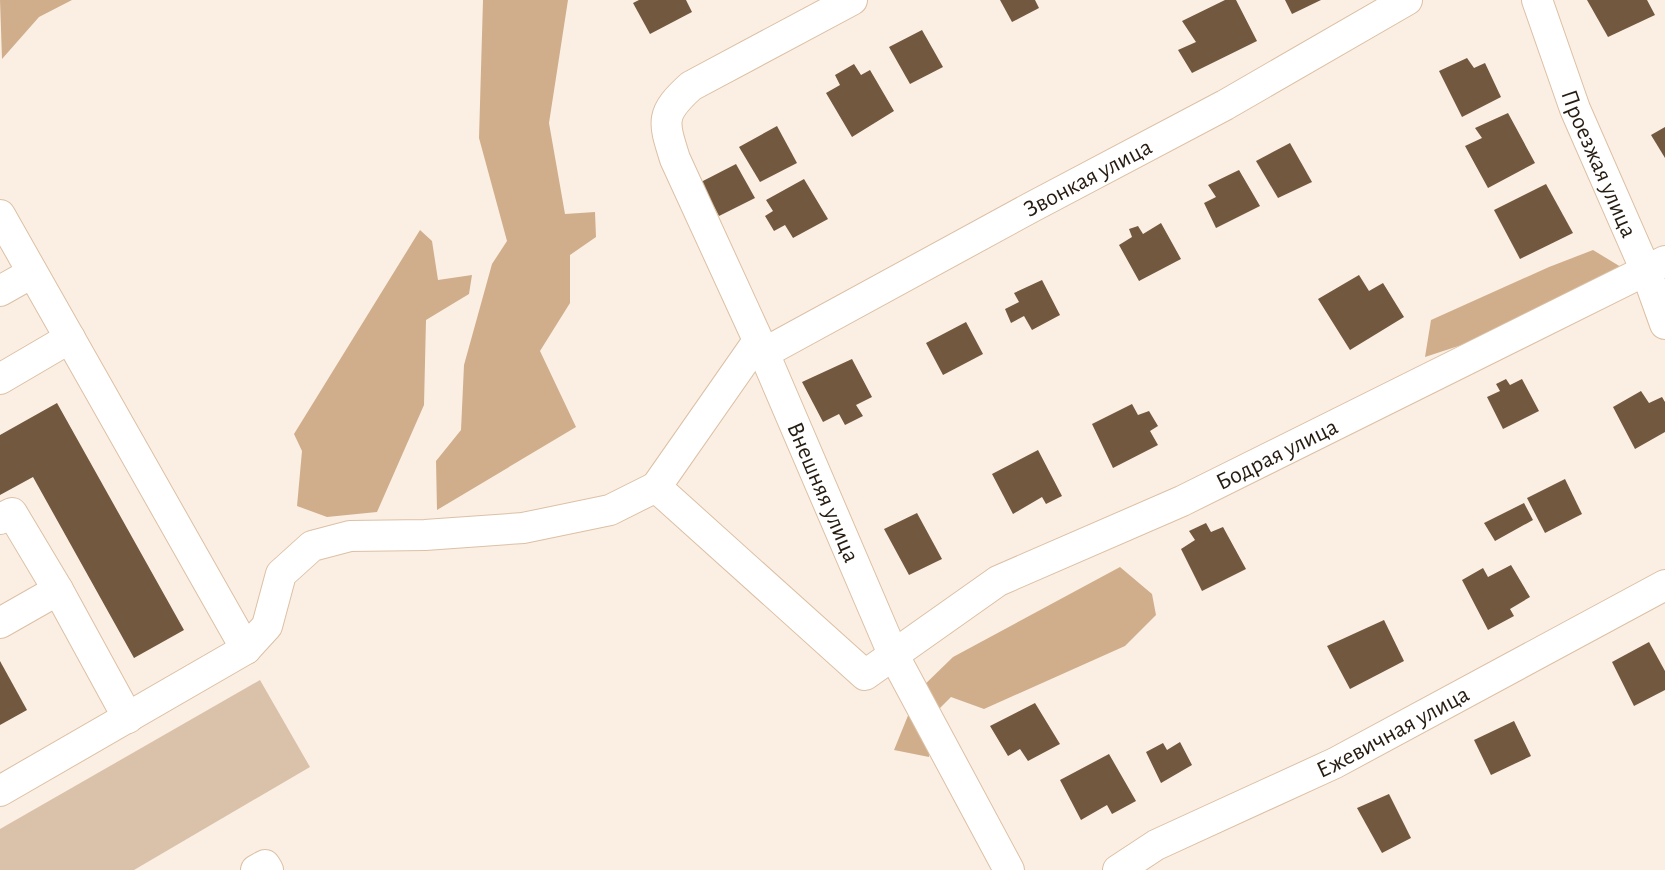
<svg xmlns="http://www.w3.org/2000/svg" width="1665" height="870" font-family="'Alegreya Sans',sans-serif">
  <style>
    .green { fill: #dac1a9 }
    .forest { fill: #d0ae8b }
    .building { fill: #71583f }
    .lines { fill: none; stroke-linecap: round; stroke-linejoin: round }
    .minor-casing { stroke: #dcc0a4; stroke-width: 32 }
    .minor { stroke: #fff; stroke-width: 30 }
    .labels { text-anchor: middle; stroke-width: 7; stroke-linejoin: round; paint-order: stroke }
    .street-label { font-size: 24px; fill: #261c11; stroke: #fefffe }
  </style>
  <rect width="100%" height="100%" fill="#fbefe4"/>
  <path class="green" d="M260 680 310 767 134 870H0V829Z"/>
  <g class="forest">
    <path d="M0 0H72L39 17 2 59Z"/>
    <path d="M483 0H568L549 123 565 214 595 212 596 237 570 255V303L540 351 576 427 437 510 436 461 461 430 464 365 492 264 507 241 479 138Z"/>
    <path d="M420 230 432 241 438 280 472 275 469 294 426 320 424 405 377 512 327 517 297 506 302 451 294 434Z"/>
    <path d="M1593 250 1621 267 1495 334 1425 357 1431 320 1549 267Z"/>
    <path d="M1120 567 1152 594 1156 615 1125 646 984 709 951 697 929 719V757L894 750 918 691 953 657Z"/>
  </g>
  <g class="building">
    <path d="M639 0H686L692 12 650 34 633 3Z"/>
    <path d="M1000 0H1035L1039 8 1012 22Z"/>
    <path d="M1225 0H1236L1257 41 1192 73 1178 50 1196 42 1182 21Z"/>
    <path d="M1285 0H1321L1292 14Z"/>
    <path d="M1587 0H1647L1655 15 1608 37Z"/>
    <path d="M922 30 943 67 910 84 889 47Z"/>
    <path d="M1467 58 1474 68 1485 63 1501 97 1462 117 1439 71Z"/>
    <path d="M854 64 861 75 870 70 894 111 852 137 826 93 840 85 835 75Z"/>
    <path d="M1508 113 1535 163 1488 188 1465 146 1482 138 1475 128Z"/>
    <path d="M777 126 797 163 760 182 739 147Z"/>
    <path d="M1665 127V158L1651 135Z"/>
    <path d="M1290 143 1312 182 1278 198 1256 161Z"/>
    <path d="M736 164 755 198 719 216 701 182Z"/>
    <path d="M1239 170 1260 206 1216 228 1204 203 1216 197 1208 185Z"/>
    <path d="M804 179 828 219 793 238 785 225 774 231 765 216 773 211 766 200Z"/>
    <path d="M1546 184 1573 233 1520 259 1494 210Z"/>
    <path d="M1161 223 1181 259 1139 281 1119 245 1132 237 1129 229 1138 226 1143 234Z"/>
    <path d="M1359 275 1369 291 1383 283 1404 317 1350 350 1318 299Z"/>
    <path d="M1042 280 1060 315 1032 330 1024 316 1011 323 1005 309 1019 302 1014 293Z"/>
    <path d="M966 322 983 354 943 375 926 343Z"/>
    <path d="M852 359 872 397 856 405 863 416 845 425 839 414 823 422 802 382Z"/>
    <path d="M1506 379 1510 385 1522 379 1539 411 1503 429 1487 397 1500 391 1496 384Z"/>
    <path d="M1641 391 1649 403 1662 397 1665 402V432L1635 449 1613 407Z"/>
    <path d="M57 403 184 630 134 658 33 477 0 495V435Z"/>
    <path d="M1132 404 1138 415 1149 411 1158 426 1150 431 1158 445 1113 468 1092 424Z"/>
    <path d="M1038 450 1062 496 1046 504 1042 497 1013 514 992 474Z"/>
    <path d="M1565 479 1582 514 1545 533 1527 498Z"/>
    <path d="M1524 503 1533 520 1495 541 1484 523Z"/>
    <path d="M917 513 942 559 909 575 884 529Z"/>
    <path d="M1206 523 1211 532 1223 527 1246 569 1202 591 1181 549 1195 540 1189 531Z"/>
    <path d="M1511 565 1530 597 1510 609 1514 616 1488 630 1462 580 1483 568 1488 577Z"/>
    <path d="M1384 620 1404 661 1350 689 1327 646Z"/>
    <path d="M1649 642 1665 671V690L1634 706 1612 662Z"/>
    <path d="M0 661 27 710 0 725Z"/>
    <path d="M1035 703 1060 744 1028 761 1020 749 1008 756 990 726Z"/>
    <path d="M1514 721 1531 756 1491 775 1474 740Z"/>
    <path d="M1180 742 1192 765 1161 783 1146 752 1163 743 1167 750Z"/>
    <path d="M1109 754 1136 801 1112 814 1107 805 1081 820 1060 780Z"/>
    <path d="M1389 794 1411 838 1382 853 1357 808Z"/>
  </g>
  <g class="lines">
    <g class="minor-casing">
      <g id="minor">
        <path id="s1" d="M852 0 691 86C660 114 663 121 675 159L764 353 893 654 1009 870"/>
        <path id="s2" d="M1537 0 1575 109 1646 271 1665 324"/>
        <path d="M0 215 246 649"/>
        <path d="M0 291 32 273"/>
        <path id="s3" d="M764 353 1030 208 1225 105 1407 0"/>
        <path d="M0 379 70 338"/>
        <path d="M656 487 758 341"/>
        <path d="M0 519 12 513 58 590 128 718"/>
        <path d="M0 623 58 590"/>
        <path id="s4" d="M0 791 246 649 267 626 281 574 312 546 350 536 425 535 523 528 610 510 656 487 865 675 998 581 1182 501 1665 261"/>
        <path d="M256 870 265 865 268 870"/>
        <path id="s5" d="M1118 870 1156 845 1335 763 1665 585"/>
      </g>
    </g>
    <use href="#minor" class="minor"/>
  </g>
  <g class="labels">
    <g class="street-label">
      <text dy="8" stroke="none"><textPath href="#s2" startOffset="175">Проезжая улица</textPath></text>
      <text dy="8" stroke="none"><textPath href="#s3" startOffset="368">Звонкая улица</textPath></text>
      <text dy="8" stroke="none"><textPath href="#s4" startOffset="1514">Бодрая улица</textPath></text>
      <text dy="8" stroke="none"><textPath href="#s1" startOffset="630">Внешняя улица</textPath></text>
      <text dy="8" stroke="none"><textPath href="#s5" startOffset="308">Ежевичная улица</textPath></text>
    </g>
  </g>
</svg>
